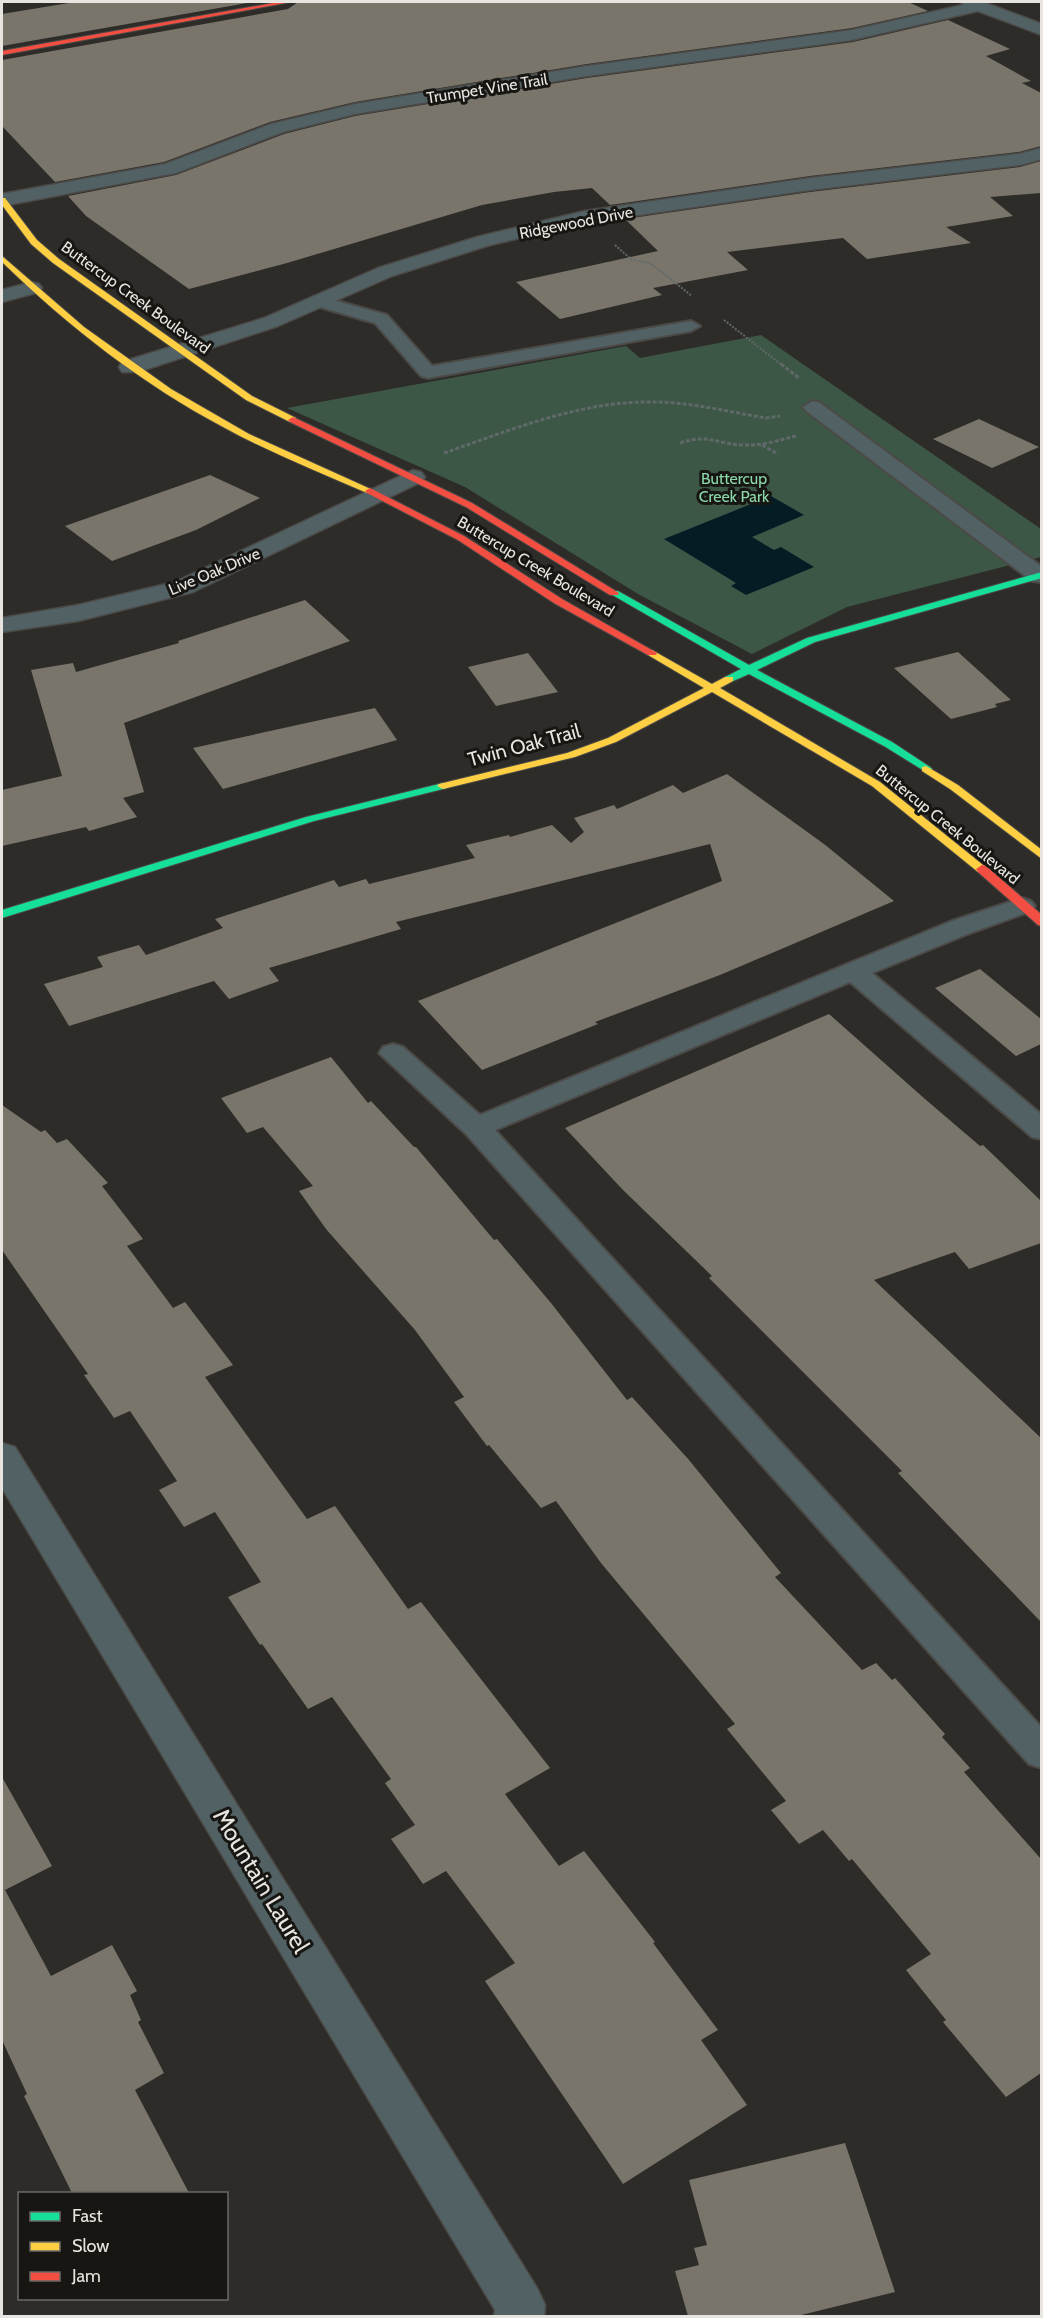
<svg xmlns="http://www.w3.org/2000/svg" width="1043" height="2318" font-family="Cabin,sans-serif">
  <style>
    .green { fill: #3d5747 }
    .water { fill: #041d25 }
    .building { fill: #7a756a }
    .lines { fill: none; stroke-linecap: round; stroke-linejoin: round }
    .lane-casing { stroke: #4b4a47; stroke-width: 4 }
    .street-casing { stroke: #4b4a47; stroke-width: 3 }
    .fast-casing { stroke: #4b4a47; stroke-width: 2 }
    .slow-casing { stroke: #4b4a47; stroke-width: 2 }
    .jam-casing { stroke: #4b4a47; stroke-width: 2 }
    .path-far1 { stroke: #60696a; stroke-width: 2; stroke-dasharray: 2 1.5; stroke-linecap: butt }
    .path { stroke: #60696a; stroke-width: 3; stroke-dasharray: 4 2; stroke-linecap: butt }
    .lane { fill: #526164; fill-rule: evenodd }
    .street { fill: #526164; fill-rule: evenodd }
    .fast { fill: #16e098; fill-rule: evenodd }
    .slow { fill: #ffcf43; fill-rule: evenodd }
    .jam { fill: #f24e42; fill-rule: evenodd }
    .labels { text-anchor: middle; stroke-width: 6; stroke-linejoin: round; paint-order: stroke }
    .far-street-label { font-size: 16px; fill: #e8e5e1; stroke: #171613 }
    .far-park-label { font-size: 16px; fill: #8bd9ab; stroke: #171613 }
    .street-label { font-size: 20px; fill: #e8e5e1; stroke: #171613 }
    .near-street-label { font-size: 24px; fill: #e8e5e1; stroke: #171613 }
  </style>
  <rect width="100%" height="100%" fill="#2e2c29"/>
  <path class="green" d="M761 335 1041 529V557L847 607 752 654 638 594 465 487 287 408 626 346 640 358Z"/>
  <path class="water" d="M771 496 804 515 752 537 774 550 781 547 814 567 746 595 731 586 736 583 664 539Z"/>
  <g class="building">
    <path d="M75 2H253L2 46V14Z"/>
    <path d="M298 2H908L928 11 852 28 587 64 355 102 270 122 164 162 55 182 2 126V60L288 9Z"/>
    <path d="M948 20 1010 49 986 56 1031 81 1022 83 1041 93V146L1019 152 810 176 610 205 592 188 554 192 482 205 287 263 189 289 86 216 68 196 176 175 284 134 355 116 587 78 853 42Z"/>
    <path d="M1041 161V193L990 197 1013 216 946 227 971 243 867 259 843 238 727 252 748 270 653 288 662 295 560 319 516 282 658 251 625 219 810 192 1020 167Z"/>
    <path d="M979 419 1039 447 992 468 933 439Z"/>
    <path d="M210 475 260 498 196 530 112 561 65 526Z"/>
    <path d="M305 600 350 641 124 723 144 792 123 798 137 817 89 831 86 827 2 846V790L62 776 31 670 73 663 76 672 179 643 178 641Z"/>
    <path d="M958 652 1011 700 995 704 997 707 951 719 894 668Z"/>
    <path d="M528 653 558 692 496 706 468 667Z"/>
    <path d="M375 708 397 740 223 789 193 748Z"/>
    <path d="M727 774 824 844 894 901 720 975 595 1022 598 1024 482 1070 418 1001 722 881 710 844 396 922 401 929 269 968 279 981 229 999 214 981 69 1026 44 984 103 967 97 957 139 945 146 955 223 928 215 919 334 880 339 887 366 879 369 884 475 858 466 845 509 835 510 837 552 825 571 843 584 832 574 818 614 805 617 809 673 785 683 793Z"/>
    <path d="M980 969 1041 1019V1044L1016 1056 935 988Z"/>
    <path d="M829 1014 925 1099 980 1146 983 1145 1041 1201V1243L969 1269 955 1252 874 1280 1041 1438V1622L898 1473 902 1471 709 1278 712 1276 623 1190 565 1128Z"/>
    <path d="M331 1057 368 1103 371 1101 414 1147H416L494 1240 497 1239 551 1303 627 1400 632 1397 689 1460 781 1573 775 1577 862 1670 876 1663 892 1680 895 1678 945 1734 942 1737 970 1768 964 1772 1041 1859V2073L1006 2097 943 2022 946 2020 906 1970 931 1954 852 1859 849 1861 823 1830 799 1844 771 1810 786 1801 727 1729 735 1724 601 1563 556 1501 541 1508 489 1445 487 1446 454 1402 464 1397 415 1330 326 1229 299 1191 313 1186 263 1127 247 1133 221 1098Z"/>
    <path d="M2 1105 41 1132 45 1130 57 1143 67 1139 108 1183 102 1186 143 1239 127 1246 173 1308 185 1302 233 1365 205 1377 307 1519 335 1506 408 1609 421 1602 550 1768 505 1794 559 1866 584 1851 655 1942 653 1943 718 2030 701 2040 747 2105 623 2184 485 1981 515 1963 446 1871 423 1884 391 1839 415 1825 385 1783 391 1779 332 1697 308 1709 262 1644 260 1645 228 1597 261 1582 215 1512 184 1527 159 1490 177 1481 130 1411 114 1418 84 1375 88 1374 2 1250Z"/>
    <path d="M2 1777 52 1866 5 1890 51 1976 112 1945 137 1991 130 1995 141 2020 138 2022 164 2073 135 2090 189 2193H72L24 2096 27 2094 2 2040Z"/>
    <path d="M845 2143 895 2292 797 2316H688L675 2271 699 2265 694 2248 707 2245 689 2180Z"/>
  </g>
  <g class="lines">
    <g class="lane-casing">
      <g id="lane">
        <path d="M319 296 387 315 432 366 691 321 700 326 691 331 428 378 421 376 375 323 313 305 310 301 313 297Z"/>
        <path d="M813 401 820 403 1042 567V582L1032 581 806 411 803 407Z"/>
        <path d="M1022 898 1031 901 1035 906 1031 911 970 933 872 973 1042 1115V1139L1032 1137 850 982 495 1130 1042 1728V1768L1029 1764 466 1134 379 1053 383 1047 393 1044 403 1047 480 1115 952 921Z"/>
      </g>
    </g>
    <g class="street-casing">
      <g id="street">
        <path d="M961 2H983L1042 24V35L978 11 852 40 587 76 355 114 283 132 176 173 2 206V194L165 164 271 124 355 104 587 66 852 30 963 5Z"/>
        <path d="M1042 148V159L1020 165 810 190 585 223 490 245 392 276 278 326 138 372H122L119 367 122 362 264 318 378 268 477 237 585 211 810 178 1019 154Z"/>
        <path d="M32 282 39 284 42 288 39 292 2 302V290Z"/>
        <path d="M413 470 421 472 425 477 421 482 193 592 78 621 2 632V618L78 605 175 582Z"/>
        <path d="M2 1443 15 1447 537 2288 545 2305 544 2316H494L495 2310 2 1488Z"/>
      </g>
    </g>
    <g class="fast-casing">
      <g id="fast">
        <path d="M1042 572V578L815 642 757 670 892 742 930 767 932 769 926 772 884 746 749 674 733 681H725V677L741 669 609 593 610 591H618L749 665 807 638Z"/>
        <path d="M443 783 447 784V788L314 821 2 918V910L306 817Z"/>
      </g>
    </g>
    <g class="slow-casing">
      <g id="slow">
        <path d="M2 198H5L37 240 59 259 252 396 296 418V422H290L246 400 53 263 31 244 2 205Z"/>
        <path d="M2 256 84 327 171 389 249 434 375 491 367 493C319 472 271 453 225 428 142 384 69 327 2 262Z"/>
        <path d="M652 650 712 684 725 677H733V681L720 688 880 782 988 869 986 872H978L872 786 712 692 616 742 575 757 443 789 437 786 439 784 567 753 608 738 704 688 648 655V651Z"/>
        <path d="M926 766 958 785 1042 850V859L950 789 922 771V767Z"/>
      </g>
    </g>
    <g class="jam-casing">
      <g id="jam">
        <path d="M279 2H291L2 55V51Z"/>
        <path d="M293 417 472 503 619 593 618 595H610L466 507 290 422 288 420Z"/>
        <path d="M370 488 464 536 562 599 657 653 656 655H648L554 603 458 540 367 493 365 491Z"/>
        <path d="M982 865 986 866 1042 915V926L1038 925 978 872 976 869Z"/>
      </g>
    </g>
    <g class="path-far1">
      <path d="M615 245 632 260 650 263 692 296"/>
      <path d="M724 320 783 366"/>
    </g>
    <g class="path">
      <path d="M781 364 799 378"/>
      <path d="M680 443C710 433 717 445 745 445 762 446 779 440 796 436"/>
      <path d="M762 445 778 454"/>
      <path d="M444 453C511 430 580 401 652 402 691 402 729 412 766 418L780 416"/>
    </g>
    <use href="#lane" class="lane"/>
    <use href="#street" class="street"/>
    <use href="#fast" class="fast"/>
    <use href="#slow" class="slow"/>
    <use href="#jam" class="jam"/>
  </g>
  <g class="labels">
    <g class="far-street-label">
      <text transform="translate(487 88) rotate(-9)" y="6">Trumpet Vine Trail</text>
      <text transform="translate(576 222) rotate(-11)" y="6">Ridgewood Drive</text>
      <text transform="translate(136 297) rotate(36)" y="6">Buttercup Creek Boulevard</text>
      <text transform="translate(536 566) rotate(31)" y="6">Buttercup Creek Boulevard</text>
      <text transform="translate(214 571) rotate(-23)" y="6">Live Oak Drive</text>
      <text transform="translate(948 824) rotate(39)" y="6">Buttercup Creek Boulevard</text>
    </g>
    <g class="far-park-label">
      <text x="734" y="484">Buttercup<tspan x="734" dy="18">Creek Park</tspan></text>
    </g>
    <g class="street-label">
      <text transform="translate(524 745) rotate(-15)" y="7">Twin Oak Trail</text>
    </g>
    <g class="near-street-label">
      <text transform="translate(261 1881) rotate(59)" y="8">Mountain Laurel</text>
    </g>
  </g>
  <rect width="1043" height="2318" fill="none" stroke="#e8e5e1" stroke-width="6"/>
  <rect x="18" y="2192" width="210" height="108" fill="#171613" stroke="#6b6965" stroke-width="1.5"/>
  <rect x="30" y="2212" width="30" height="9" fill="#16e098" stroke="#6b6965" stroke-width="1.5"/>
  <text x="72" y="2222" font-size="18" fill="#e8e5e1">Fast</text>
  <rect x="30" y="2242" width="30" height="9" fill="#ffcf43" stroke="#6b6965" stroke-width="1.5"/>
  <text x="72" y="2252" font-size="18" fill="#e8e5e1">Slow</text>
  <rect x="30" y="2272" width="30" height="9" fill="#f24e42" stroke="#6b6965" stroke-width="1.5"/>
  <text x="72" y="2282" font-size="18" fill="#e8e5e1">Jam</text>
</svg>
